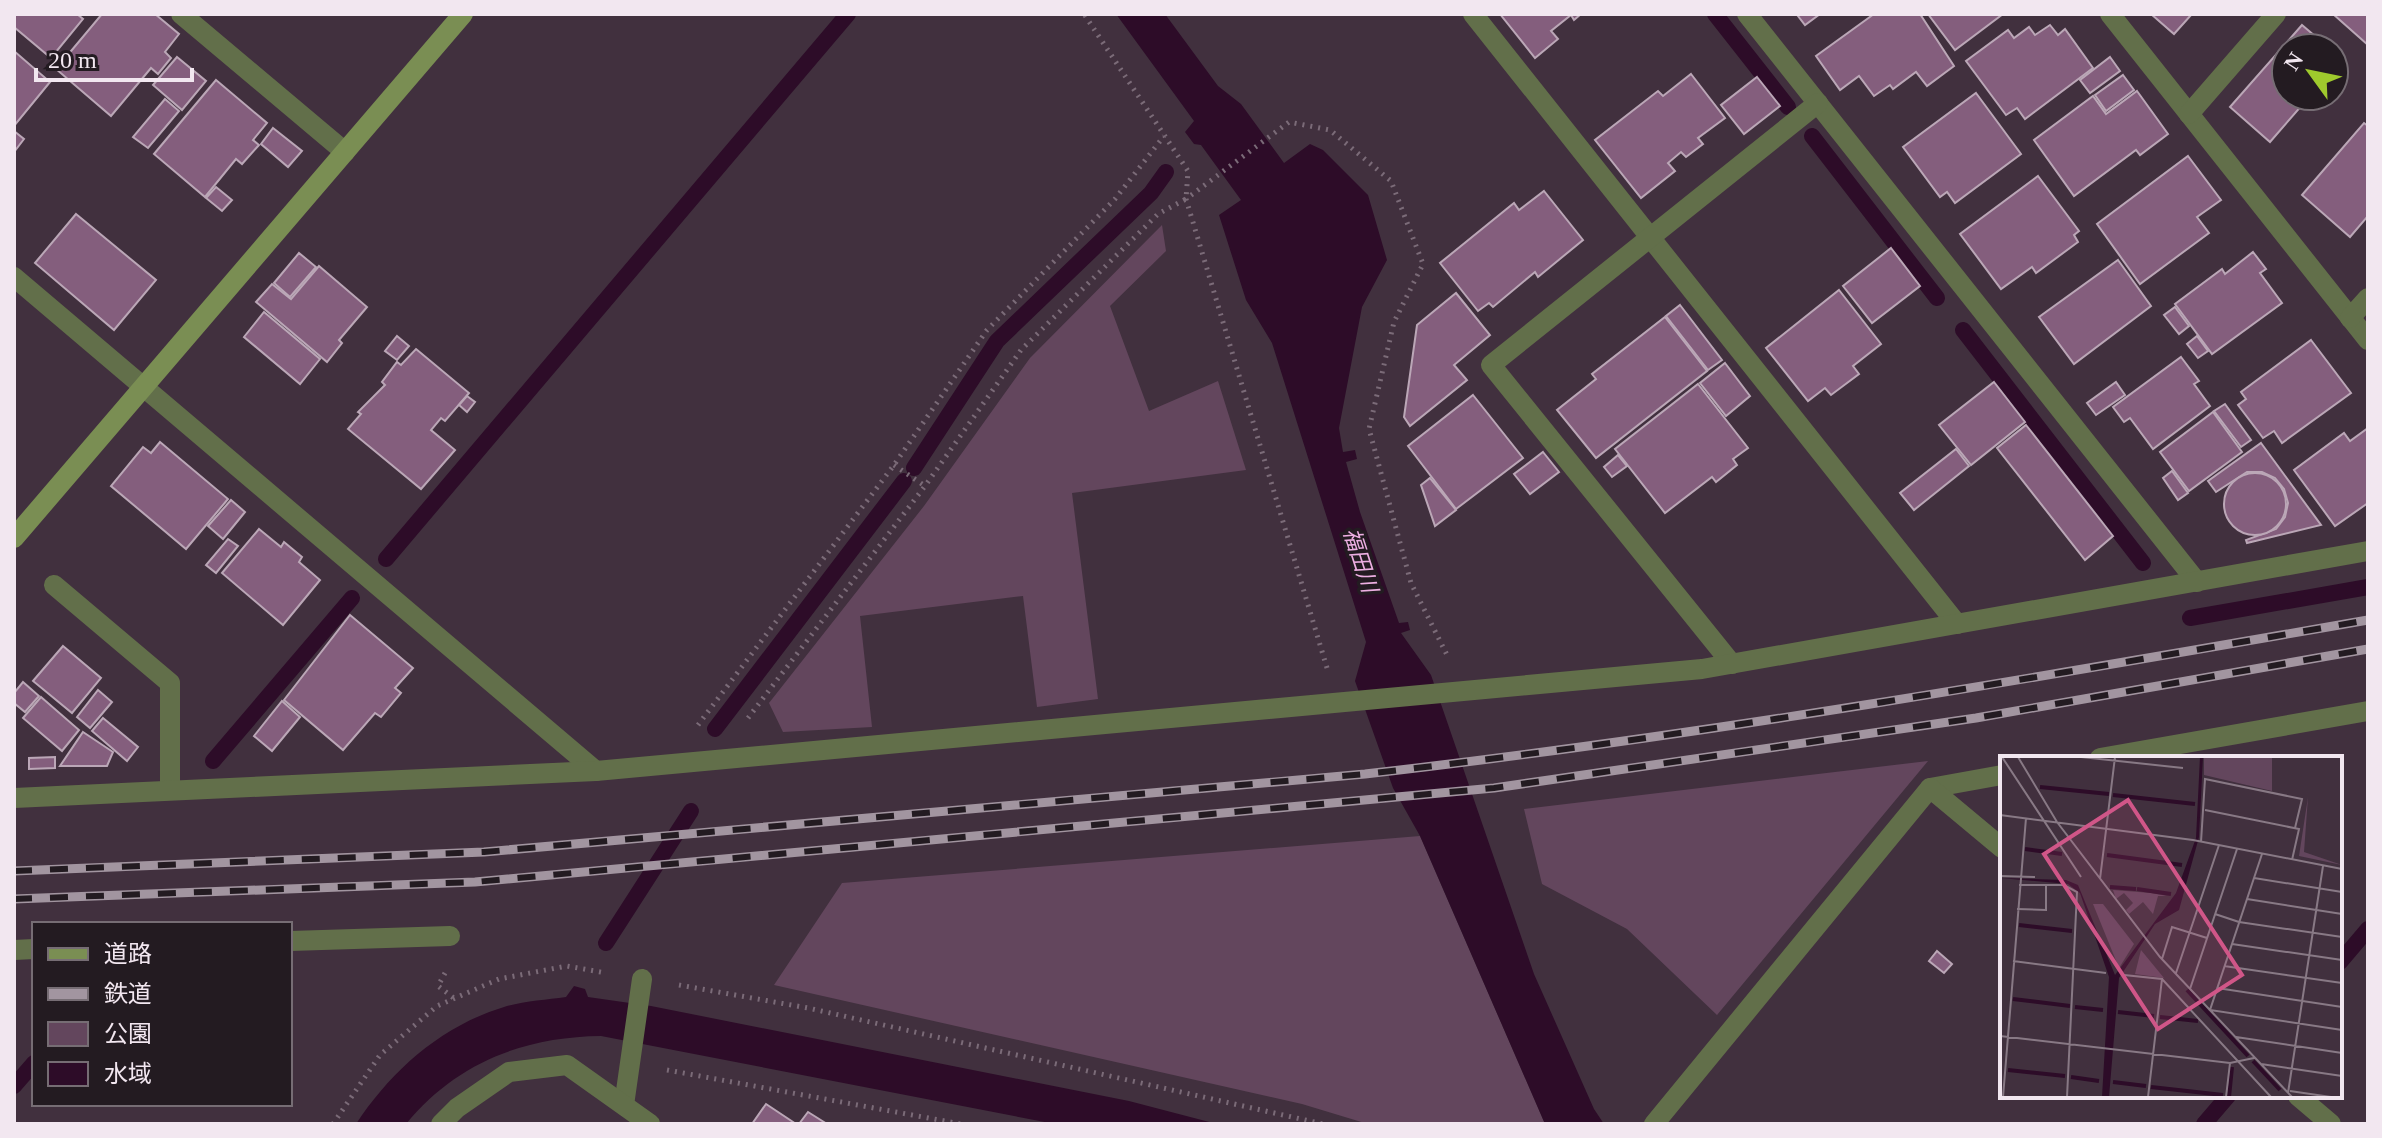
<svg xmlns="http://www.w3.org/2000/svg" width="2382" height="1138" font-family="'Times New Roman','Noto Sans JP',serif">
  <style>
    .green { fill: #63465d }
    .water { fill: #2d0c28 }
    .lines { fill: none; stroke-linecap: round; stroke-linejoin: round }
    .stream { stroke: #2d0c28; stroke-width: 16 }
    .building { fill: #845e7d; stroke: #bba7b7; stroke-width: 2 }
    .path { stroke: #7b6b78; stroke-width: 5; stroke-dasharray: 2 6; stroke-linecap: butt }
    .lane { stroke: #626f4a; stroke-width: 20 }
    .street { stroke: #626f4a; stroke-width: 20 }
    .secondary { stroke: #7a8e53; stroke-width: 20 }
    .rail-casing { stroke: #a295a0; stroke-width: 9 }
    .rail { stroke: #231b21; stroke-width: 6; stroke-dasharray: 18; stroke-linecap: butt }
    .labels { text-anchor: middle; stroke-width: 7; stroke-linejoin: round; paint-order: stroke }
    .water-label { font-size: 22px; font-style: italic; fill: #edafe2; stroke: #231b21 }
    .inset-river { fill: none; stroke: #2d0c28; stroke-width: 4 }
    .inset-road { fill: none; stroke: #887985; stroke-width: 2 }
    .view { fill: #d05688; fill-opacity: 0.15; stroke: #d05688; stroke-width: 4 }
    .inset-edge { fill: none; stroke: #f2e7f0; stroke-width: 4 }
  </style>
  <rect width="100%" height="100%" fill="#41303e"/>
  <g class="green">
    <path d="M1162 225 1166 251 1110 306 1149 411 1218 381 1246 470 1072 493 1098 699 1037 707 1023 596 860 616 872 727 783 732 769 703 924 506 1030 358Z"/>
    <path d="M1928 761 1717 1015 1627 929 1542 884 1524 809Z"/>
    <path d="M1420 836 1545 1124H1368L1302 1104 774 985 842 883Z"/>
  </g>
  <g class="water">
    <path d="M1116 14H1165L1218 86 1241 104 1284 163 1310 144 1323 150 1368 195 1387 260 1362 307 1339 428 1343 452 1355 450 1357 459 1346 462 1360 512 1399 623 1408 622 1410 630 1401 633 1431 675 1534 974 1594 1109 1604 1124H1545L1420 836 1393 788 1355 681 1366 642 1272 343 1246 300 1219 215 1241 200 1201 145 1194 144 1185 132 1194 121Z"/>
    <path d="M574 986 585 989 588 997 651 1006 1129 1101 1217 1124H1055L601 1036C523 1037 456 1063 406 1124H356C391 1071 441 1026 504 1007 523 1001 546 1000 566 997Z"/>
  </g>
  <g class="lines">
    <g class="stream">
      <path d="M1715 14 1788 107"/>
      <path d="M1812 136 1937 298"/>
      <path d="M1963 330 2143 563"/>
      <path d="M914 468 997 341 1151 193 1166 172"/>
      <path d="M386 559 848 14"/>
      <path d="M2190 618 2368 587"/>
      <path d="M715 729 904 481"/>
      <path d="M213 761 352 598"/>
      <path d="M606 943 691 811"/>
      <path d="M2340 962 2368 929"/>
      <path d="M14 1086 34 1063"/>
      <path d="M2204 1124 2228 1096"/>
    </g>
  </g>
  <g class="building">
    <path d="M14 14H77L83 19 51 58 14 27Z"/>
    <path d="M102 14H155L179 34 165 52 171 58 158 74 151 68 111 116 56 69Z"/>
    <path d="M1500 14H1581L1574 20 1571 15 1551 31 1558 39 1535 58Z"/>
    <path d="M1801 14H1820L1805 25 1798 16Z"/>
    <path d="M1874 14H1920L1954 66 1927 86 1916 72 1893 89 1890 85 1874 96 1859 76 1840 90 1816 56Z"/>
    <path d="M1928 14H2003L1955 50Z"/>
    <path d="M2151 14H2192L2174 34Z"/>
    <path d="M2333 14H2368V45Z"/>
    <path d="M2050 25 2058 35 2065 29 2093 68 2025 119 2017 108 2006 115 1966 61 2008 30 2014 38 2029 27 2035 35Z"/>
    <path d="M2302 25 2329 48H2286V96H2310L2270 142 2230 107Z"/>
    <path d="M14 51 50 82 14 126Z"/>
    <path d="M177 57 206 81 182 110 153 85Z"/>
    <path d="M2110 57 2120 71 2090 93 2080 80Z"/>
    <path d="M1691 74 1725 118 1698 138 1703 144 1686 157 1681 152 1668 163 1675 171 1641 198 1595 140 1658 91 1663 96Z"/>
    <path d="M2123 75 2134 90 2106 111 2095 95Z"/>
    <path d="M1757 77 1780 106 1744 134 1721 105Z"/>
    <path d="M216 80 267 123 253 140 259 145 242 164 236 159 205 197 154 154Z"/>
    <path d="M2137 91 2168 134 2140 155 2136 150 2074 196 2034 140 2093 96 2106 114Z"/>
    <path d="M1976 93 2021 154 1955 203 1947 192 1940 197 1903 147Z"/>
    <path d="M165 99 179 111 148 148 133 137Z"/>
    <path d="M2364 123 2368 126V216L2350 237 2302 195Z"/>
    <path d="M273 128 302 151 288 167 261 144Z"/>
    <path d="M14 131 24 139 14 152Z"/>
    <path d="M2188 156 2221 200 2197 217 2209 233 2140 284 2097 224Z"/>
    <path d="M2038 176 2079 231 2074 235 2078 242 2036 273 2032 267 2001 289 1960 234Z"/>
    <path d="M216 187 232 200 222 211 206 198Z"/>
    <path d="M1544 191 1583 240 1538 277 1535 272 1493 307 1489 303 1478 311 1440 263 1514 203 1519 210Z"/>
    <path d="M76 214 156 280 114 330 35 263Z"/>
    <path d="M1891 248 1920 286 1872 323 1843 286Z"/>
    <path d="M2253 252 2266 269 2260 273 2282 303 2212 354 2175 304 2222 269 2225 274Z"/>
    <path d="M299 253 316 267 290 297 274 283Z"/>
    <path d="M2118 260 2151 306 2074 364 2039 317Z"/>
    <path d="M319 266 367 307 339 340 342 343 327 362 256 302 272 284 291 299Z"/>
    <path d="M1839 290 1881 344 1853 366 1859 374 1831 395 1825 388 1808 401 1766 348Z"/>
    <path d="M1456 293 1490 335 1454 365 1467 380 1410 426 1404 417 1417 325Z"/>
    <path d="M1680 305 1722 360 1708 370 1666 316Z"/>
    <path d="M2175 307 2189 326 2179 334 2164 315Z"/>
    <path d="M264 312 320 359 300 384 244 337Z"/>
    <path d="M1665 317 1707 371 1596 458 1557 410 1596 379 1592 374Z"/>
    <path d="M397 336 409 346 397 360 385 351Z"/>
    <path d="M2197 336 2208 351 2198 358 2187 344Z"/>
    <path d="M2311 340 2351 393 2282 443 2274 431 2263 438 2238 405 2246 399 2241 392Z"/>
    <path d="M416 349 469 393 445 421 441 418 431 430 455 450 421 489 348 429 361 414 358 412 385 385 382 382 397 362 401 365Z"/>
    <path d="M2181 357 2199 381 2194 384 2210 406 2153 449 2130 418 2124 422 2113 407Z"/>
    <path d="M1725 363 1750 396 1726 416 1700 383Z"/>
    <path d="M1994 382 2025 422 1971 465 1939 425Z"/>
    <path d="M2116 382 2125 395 2096 415 2087 403Z"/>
    <path d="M1698 384 1748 448 1733 459 1737 465 1716 482 1712 477 1665 513 1615 449Z"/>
    <path d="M1473 395 1523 458 1456 509 1408 446Z"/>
    <path d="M467 396 475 402 467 412 459 405Z"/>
    <path d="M2225 404 2251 440 2241 447 2214 411Z"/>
    <path d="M2213 412 2242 452 2189 491 2160 452Z"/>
    <path d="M2026 425 2113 536 2085 560 1997 448Z"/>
    <path d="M2368 428V503L2335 526 2294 470 2344 433 2350 441Z"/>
    <path d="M160 442 228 499 186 549 111 486 143 447 151 453Z"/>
    <path d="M2261 443 2321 525 2247 543 2246 540 2276 529 2285 517 2288 503 2284 489 2275 478 2262 472H2247L2216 492 2208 481Z"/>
    <path d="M1956 449 1969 466 1914 510 1900 493Z"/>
    <path d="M1543 452 1559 472 1530 494 1514 474Z"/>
    <path d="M1618 455 1627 466 1612 477 1604 467Z"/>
    <path d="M2172 471 2188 493 2178 500 2163 478Z"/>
    <circle cx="2255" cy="504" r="31"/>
    <path d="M1430 478 1456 510 1435 526 1421 485Z"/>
    <path d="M231 500 245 512 223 539 208 526Z"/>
    <path d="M259 529 281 547 284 542 302 557 299 562 320 580 283 625 222 573Z"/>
    <path d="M228 539 238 546 216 573 206 565Z"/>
    <path d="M350 615 413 668 395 688 401 693 381 717 375 713 343 750 284 700Z"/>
    <path d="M63 646 101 678 72 713 33 681Z"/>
    <path d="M23 682 39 696 25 712 14 703V693Z"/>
    <path d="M98 690 112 702 90 728 77 717Z"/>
    <path d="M41 697 79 730 62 751 23 718Z"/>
    <path d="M282 701 300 717 272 751 254 736Z"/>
    <path d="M103 718 138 747 127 761 92 731Z"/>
    <path d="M83 732 113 752 107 766H60Z"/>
    <path d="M55 757V768L29 769V758Z"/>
    <path d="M1937 951 1952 964 1944 973 1929 961Z"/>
    <path d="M766 1104 796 1124H752Z"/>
    <path d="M808 1112 827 1124H799Z"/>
  </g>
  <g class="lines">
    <g class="path">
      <path d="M894 465 925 486"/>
      <path d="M1327 668 1186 199 1289 122 1330 130 1391 181 1423 264 1394 322 1369 429 1411 583 1448 657"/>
      <path d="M748 718 925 486 1021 350 1158 214 1186 199 1188 171 1084 14"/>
      <path d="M698 725 894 465 987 330 1115 199 1164 136"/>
      <path d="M445 973 438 986 455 999"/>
      <path d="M679 985 808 1008 1323 1124"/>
      <path d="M667 1070 961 1124"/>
      <path d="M333 1124 380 1055 437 1006 499 979 567 966 606 973"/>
    </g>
    <g class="lane">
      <path d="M181 14 345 152"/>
      <path d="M54 585 170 683V790"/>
    </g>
    <g class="street">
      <path d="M1473 14 1957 624"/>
      <path d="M1747 14 2197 582"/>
      <path d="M2110 14 2368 340"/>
      <path d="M2189 114 2276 14"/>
      <path d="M14 277 596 771"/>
      <path d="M2350 318 2368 298"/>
      <path d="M1732 664 1491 365 1818 103"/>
      <path d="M2100 758 2368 711"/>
      <path d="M1930 788 2002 775"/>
      <path d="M14 798 596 771 1702 669 2368 551"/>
      <path d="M290 941 450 936"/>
      <path d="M14 950 34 949"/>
      <path d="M2298 1096 2331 1124"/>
      <path d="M624 1105 642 979"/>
      <path d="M441 1124 457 1108 509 1072 567 1065 650 1124"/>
      <path d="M1654 1124 1930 788 2002 848"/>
    </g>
    <path class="secondary" d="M14 538 463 14"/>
    <g class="rail-casing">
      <g id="rail">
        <path d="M14 871 484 852 1365 774C1701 736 2035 678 2368 620"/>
        <path d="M14 899 475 882 1494 788 1976 718 2368 649"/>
      </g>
    </g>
    <use href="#rail" class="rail"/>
  </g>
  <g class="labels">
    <g class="water-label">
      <text transform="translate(1361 560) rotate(72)" y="8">福田川</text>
    </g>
  </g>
  <g transform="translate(2000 756)">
    <rect width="342" height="342" fill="#41303e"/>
    <path d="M204 1H272V35L204 19ZM308 41 304 96 342 109 299 100ZM113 134 151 137 167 140H158L153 158 143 146 129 158 126 154 133 147 124 137 116 143ZM93 148H103L134 188 119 212ZM141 194 164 222 135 218Z" fill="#63465d"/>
    <path d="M200 1H203L199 81 179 154 155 168 119 222 109 341H102L109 221 80 137 68 128 0 122 66 124 78 129 115 219 176 137 196 82Z" fill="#2d0c28"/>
    <path class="inset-river" d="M40 31 109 38M113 39 195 48M25 93 62 98M107 99 182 109M110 131 136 133M137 133 171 138M19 169 72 175M187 234 248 300M13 243 70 250M75 251 103 254M118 256 154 260M160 261 198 265M253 305 280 334M8 314 65 320M71 321 99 325M113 326 146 330M151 331 223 339M229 341 232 311"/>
    <path class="inset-road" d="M2 1 81 121M18 1 57 66 160 201 292 341M81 1 183 12M205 54 299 73 292 104M0 59 193 84 342 113M201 86 205 23 302 43 295 72M262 98 210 254 342 274M0 120 35 121M254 122 342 136M100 123 115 1M19 129H64L77 136 67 341M247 143 342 158M17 153 46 154V129M215 158 239 166M239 166 342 181M232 188 342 204M162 203 172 171 207 182M13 205 106 217M224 210 342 227M176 217 219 89M124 219 162 223 148 341M162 223 271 341M217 232 342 251M190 233 237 93M0 280 230 307 254 302M236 281 342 297M261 308 342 320M290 335 331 341M288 337 323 110M3 341 26 62M226 341 230 307"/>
    <path class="view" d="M128 44 242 219 158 273 44 98Z"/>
    <rect width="342" height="342" class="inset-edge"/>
  </g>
  <rect width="2382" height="1138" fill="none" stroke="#f2e7f0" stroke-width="32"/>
  <rect x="32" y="922" width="260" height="184" fill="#231b21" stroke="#766d74" stroke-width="2"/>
  <rect x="48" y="948" width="40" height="12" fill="#7a8e53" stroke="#766d74" stroke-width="2"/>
  <text x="104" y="962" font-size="24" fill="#f2e7f0">道路</text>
  <rect x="48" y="988" width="40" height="12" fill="#a295a0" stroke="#766d74" stroke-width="2"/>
  <text x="104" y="1002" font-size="24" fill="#f2e7f0">鉄道</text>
  <rect x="48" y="1022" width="40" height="24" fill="#63465d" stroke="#766d74" stroke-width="2"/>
  <text x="104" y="1042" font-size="24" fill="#f2e7f0">公園</text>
  <rect x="48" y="1062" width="40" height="24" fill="#2d0c28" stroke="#766d74" stroke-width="2"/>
  <text x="104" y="1082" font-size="24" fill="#f2e7f0">水域</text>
  <g transform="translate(2310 72) rotate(303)"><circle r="38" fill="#231b21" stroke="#766d74" stroke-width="2"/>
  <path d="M0-6L14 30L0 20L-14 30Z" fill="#9fca2d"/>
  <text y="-12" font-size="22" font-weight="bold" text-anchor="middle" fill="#f2e7f0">N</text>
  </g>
  <path d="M36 68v12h156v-12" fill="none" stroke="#f2e7f0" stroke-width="4"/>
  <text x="48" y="68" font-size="24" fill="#f2e7f0" stroke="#231b21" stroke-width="6" paint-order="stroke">20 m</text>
</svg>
